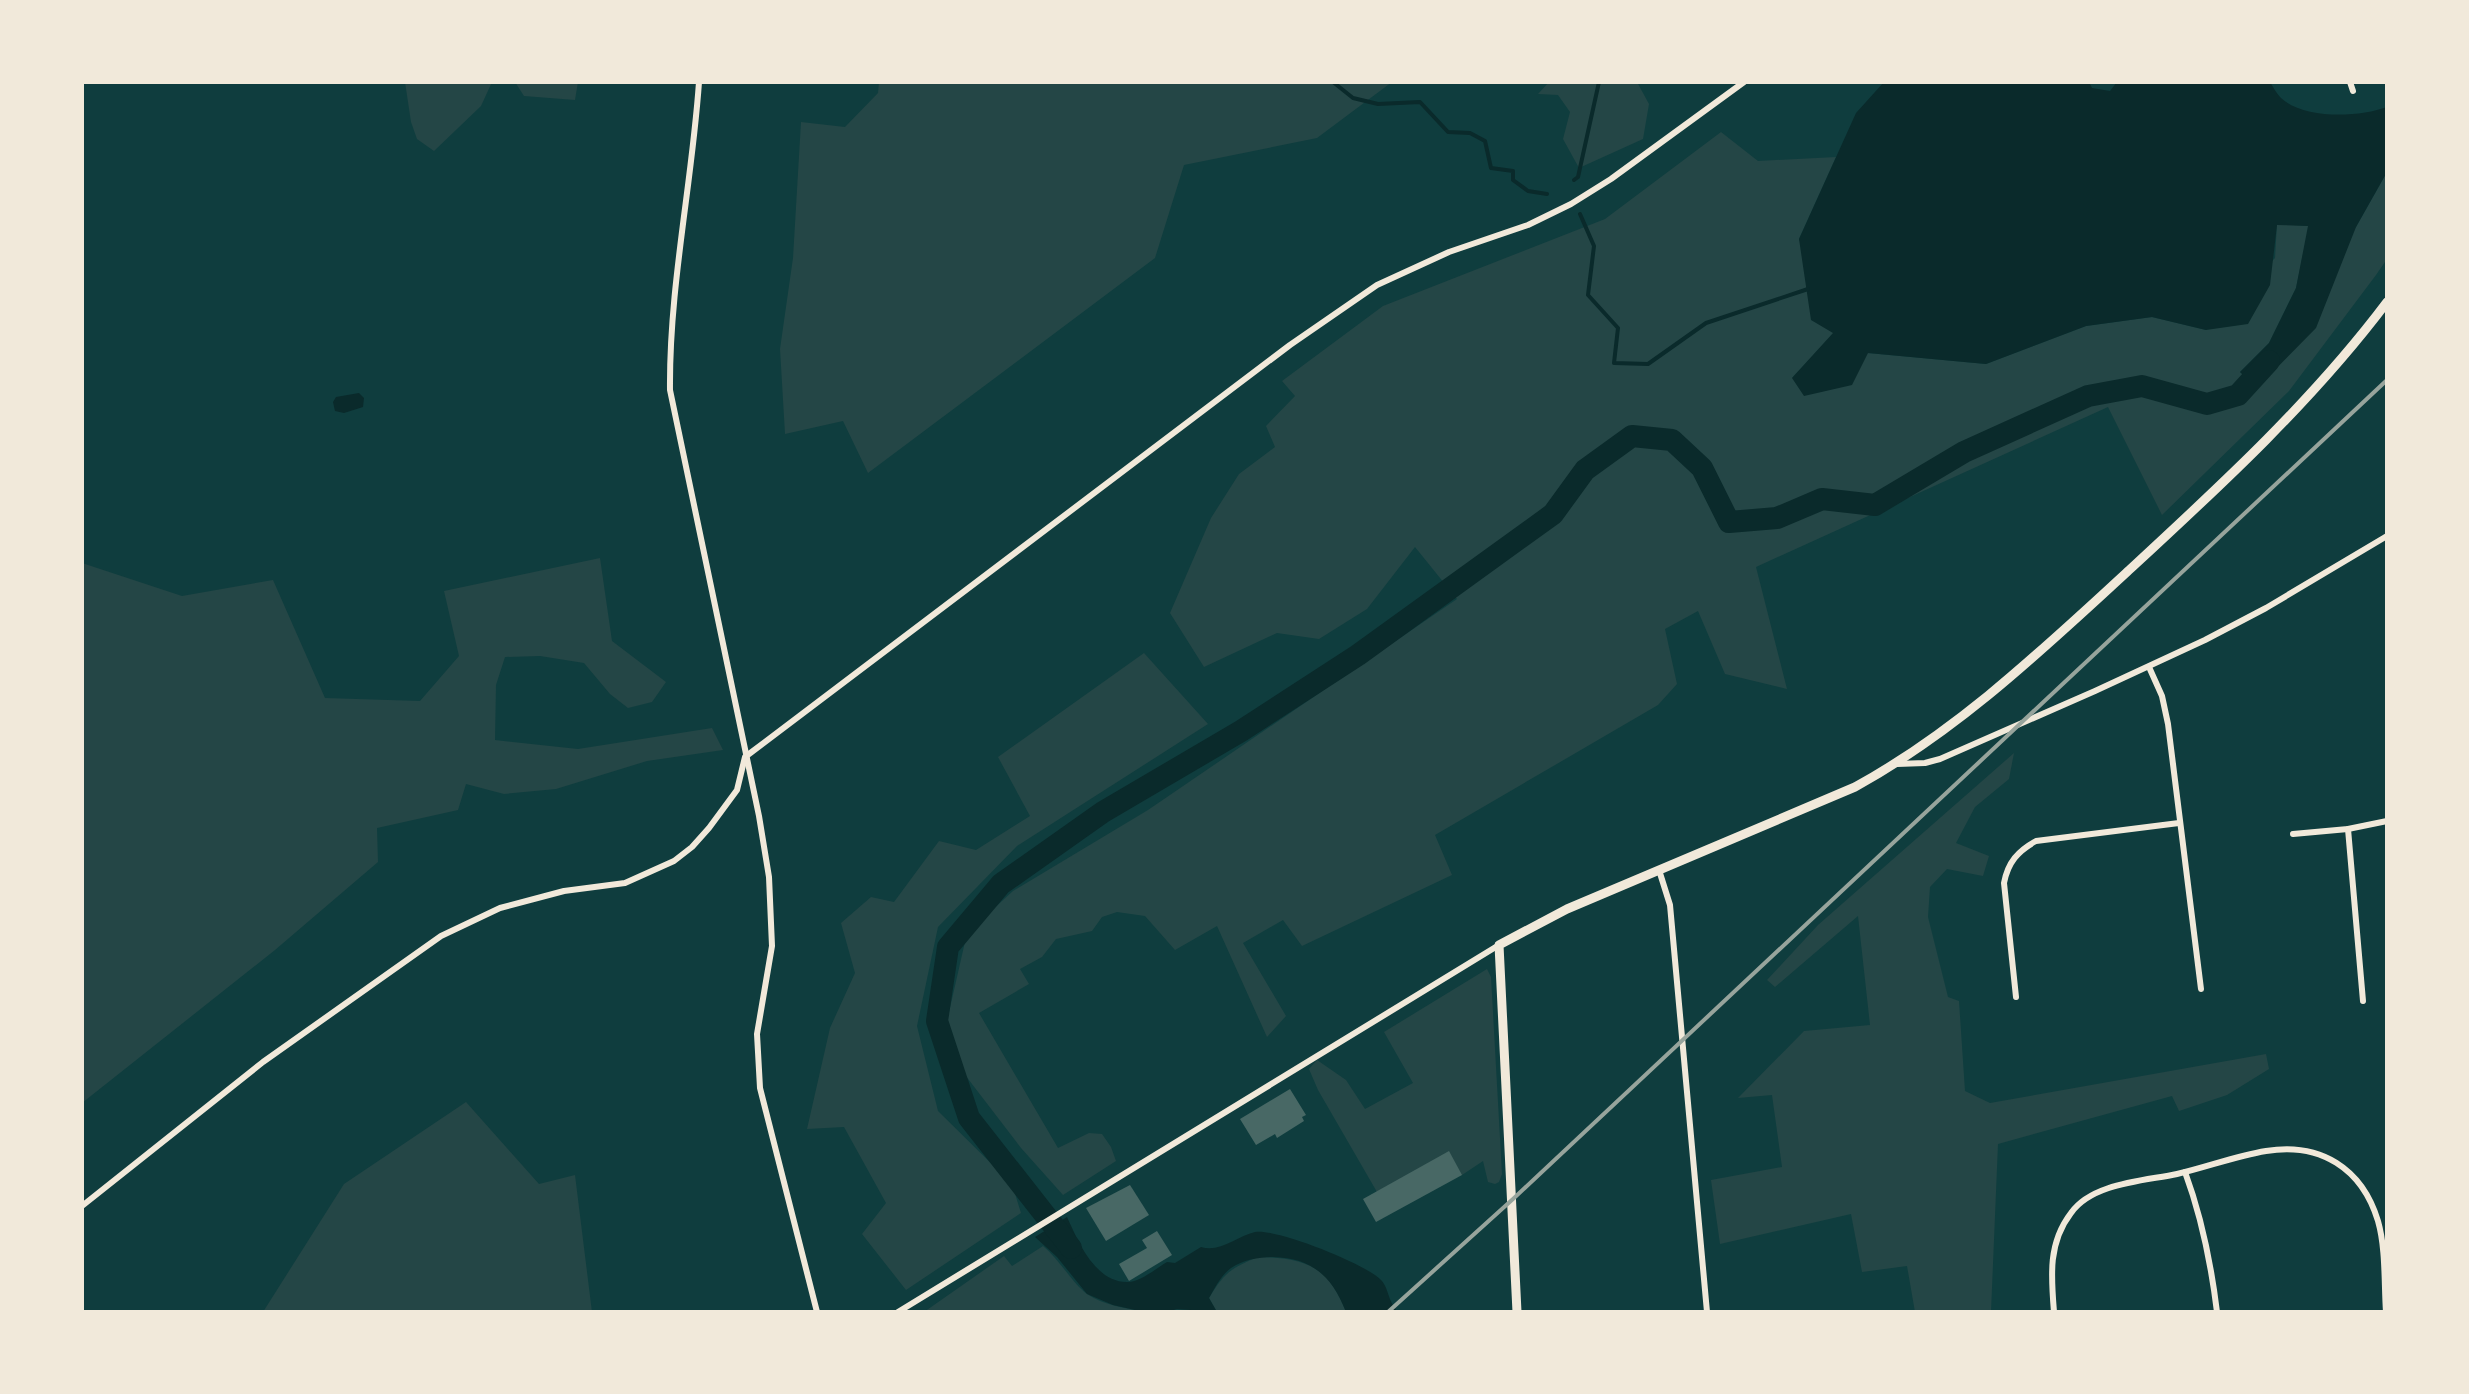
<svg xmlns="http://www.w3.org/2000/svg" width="2469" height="1394" font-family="'Roboto Condensed',sans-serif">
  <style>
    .green { fill: #244646 }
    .water { fill: #0a2a2b }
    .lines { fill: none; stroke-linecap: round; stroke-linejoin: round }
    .stream { stroke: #0a2a2b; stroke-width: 4 }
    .river { stroke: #0a2a2b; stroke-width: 22 }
    .building { fill: #486865 }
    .minor { stroke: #f1e9da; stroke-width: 6 }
    .secondary { stroke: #f1e9da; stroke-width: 9 }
    .rail { stroke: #97a49c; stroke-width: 4 }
  </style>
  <rect width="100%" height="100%" fill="#0f3d3e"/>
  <g class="green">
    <path d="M405 82H492L481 106 434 151 417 139 411 122Z"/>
    <path d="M515 82H578L575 100 524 96Z"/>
    <path d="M879 82H1392L1317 138 1184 165 1155 258 868 473 843 421 785 434 780 349 793 258 801 122 845 127 878 93Z"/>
    <path d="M1549 82H1637L1649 104 1643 139 1579 168 1563 139 1570 112 1558 95 1538 94Z"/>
    <path d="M1721 132 1758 161 1836 157 1799 239 1834 333 1792 378 1868 353 1986 364 2086 326 2152 317 2206 330 2275 258 2277 224 2309 226 2296 288 2269 343 2240 372 2257 388 2356 227 2387 172V259L2376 275 2289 391 2162 515 2108 407 1756 567 1787 689 1725 674 1698 611 1665 629 1677 684 1658 705 1435 835 1452 875 1302 946 1283 920 1243 943 1286 1016 1267 1037 1217 926 1175 950 1145 916 1117 912 1102 917 1092 931 1056 939 1042 957 1020 969 1029 984 979 1013 1058 1148 1089 1133 1102 1134 1111 1147 1116 1161 1063 1195 1021 1148 962 1071 947 1021 967 933 1013 891 1148 810 1457 599 1415 547 1367 609 1319 639 1277 633 1204 667 1170 613 1211 518 1239 474 1275 447 1266 426 1295 396 1282 381 1383 306 1605 219Z"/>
    <path d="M600 558 612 641 666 682 652 702 628 708 610 694 584 663 540 656 505 657 496 685 495 740 578 749 712 728 723 750 647 761 556 789 504 794 466 784 458 810 377 828 378 862 275 950 82 1103V563L182 596 273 580 325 698 420 701 459 656 444 591Z"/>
    <path d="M1144 653 1208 724 1017 846 938 927 917 1026 938 1111 1012 1184 1021 1213 906 1290 862 1234 886 1203 844 1127 807 1129 830 1028 855 973 841 923 871 897 894 902 939 841 976 850 1030 816 998 757Z"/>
    <path d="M2014 753 2009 779 1975 807 1956 843 1989 856 1983 876 1947 869 1930 887 1928 917 1948 997 1959 1001 1965 1091 1990 1103 2266 1054 2269 1069 2227 1095 2179 1111 2172 1096 1998 1144 1991 1312H1915L1907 1266 1862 1272 1851 1214 1720 1244 1711 1180 1782 1167 1772 1095 1738 1098 1804 1031 1870 1025 1858 916 1775 987 1767 980 1818 925Z"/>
    <path d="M1487 969 1491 977 1502 1174 1499 1182 1495 1184 1488 1182 1483 1161 1462 1175 1377 1192 1318 1090 1309 1069 1317 1060 1346 1080 1365 1109 1413 1083 1384 1032Z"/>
    <path d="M466 1102 539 1184 575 1175 592 1312H263L344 1184Z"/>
    <path d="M1043 1246C1059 1259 1074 1285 1087 1294 1103 1305 1126 1308 1144 1312H924L1004 1256 1012 1266Z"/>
    <path d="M1258 1257C1305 1258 1328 1265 1346 1312H1251L1247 1310 1217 1312 1209 1298C1224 1273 1231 1268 1258 1257Z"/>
  </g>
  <g class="water">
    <path d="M1884 82H2089L2092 88 2110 91 2117 82H2270C2273 87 2277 94 2281 98 2305 120 2360 117 2387 107V172L2356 227 2316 328 2257 388 2240 372 2269 343 2296 288 2308 226 2277 225 2270 285 2248 324 2206 330 2152 317 2086 326 1986 364 1868 353 1852 385 1804 396 1792 378 1833 333 1811 320 1799 239 1856 113Z"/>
    <path d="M359 393 364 398 363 407 344 413 335 411 333 402 336 397Z"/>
    <path d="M1067 1217C1078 1241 1095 1283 1128 1282 1140 1282 1157 1268 1167 1262L1175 1263 1201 1247C1220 1253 1237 1236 1255 1232 1276 1228 1366 1264 1381 1280 1389 1288 1387 1300 1398 1312H1346C1332 1276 1312 1258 1273 1257 1259 1257 1243 1260 1231 1268 1221 1275 1215 1288 1209 1298L1217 1312 1177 1309 1167 1312H1144L1113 1305 1087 1294 1057 1257 1035 1237Z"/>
  </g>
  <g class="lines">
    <g class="stream">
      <path d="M1333 82 1353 98 1378 104 1420 102 1448 132 1470 133 1485 141 1491 168 1513 171V180L1528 191 1547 194"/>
      <path d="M1574 180 1578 177 1599 82"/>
      <path d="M1580 214 1594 246 1588 295 1618 328 1614 363 1648 364 1706 323 1808 289"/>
    </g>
    <path class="river" d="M1071 1248 969 1118 937 1021 948 947 1001 884 1103 812 1241 731 1358 655 1553 514 1585 470 1632 436 1672 440 1702 468 1729 522 1777 518 1822 499 1875 505 1964 452 2088 396 2142 386 2207 404 2238 395 2269 361"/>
  </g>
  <g class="building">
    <path d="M1290 1089 1306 1115 1302 1117 1304 1121 1277 1138 1275 1134 1256 1145 1240 1119Z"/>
    <path d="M1449 1151 1462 1175 1376 1222 1363 1199Z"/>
    <path d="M1130 1185 1149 1215 1106 1241 1086 1208Z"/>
    <path d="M1157 1231 1172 1255 1129 1281 1119 1264 1147 1248 1142 1240Z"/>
  </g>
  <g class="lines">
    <g class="minor">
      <path d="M699 82C692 184 669 287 670 390L759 816 769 877 772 946 757 1034 760 1088 817 1312"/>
      <path d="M2350 82 2353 91"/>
      <path d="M2149 667 2162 696 2168 724 2201 989"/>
      <path d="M1897 764 1925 763 1940 759 2095 691 2205 640 2266 608 2387 536"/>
      <path d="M2348 829 2363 1001"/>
      <path d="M2293 834 2348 829 2387 821"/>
      <path d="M1659 870 1670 905 1707 1312"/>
      <path d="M2016 997 2004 883C2008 862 2018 851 2036 841L2179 823"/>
      <path d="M2185 1172C2202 1218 2211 1263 2217 1312"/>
      <path d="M82 1206 263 1062 441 936 500 908 564 891 625 883 674 861 692 847 709 828 737 790 745 757 1290 345 1377 285 1449 252 1528 225 1571 204 1611 179 1744 82"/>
      <path d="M898 1312 1499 945"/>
      <path d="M2054 1312C2051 1276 2048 1243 2071 1213 2092 1183 2144 1181 2177 1174 2207 1167 2236 1156 2266 1151 2320 1142 2362 1168 2378 1221 2386 1249 2384 1283 2386 1312"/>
    </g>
    <path class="secondary" d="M1517 1312 1499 945 1567 909 1855 787C1957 731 2041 651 2126 573 2218 488 2311 403 2387 302"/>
    <path class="rail" d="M1388 1312 1513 1199 2387 380"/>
  </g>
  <rect width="2469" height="1394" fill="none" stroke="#f1e9da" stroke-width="168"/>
</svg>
